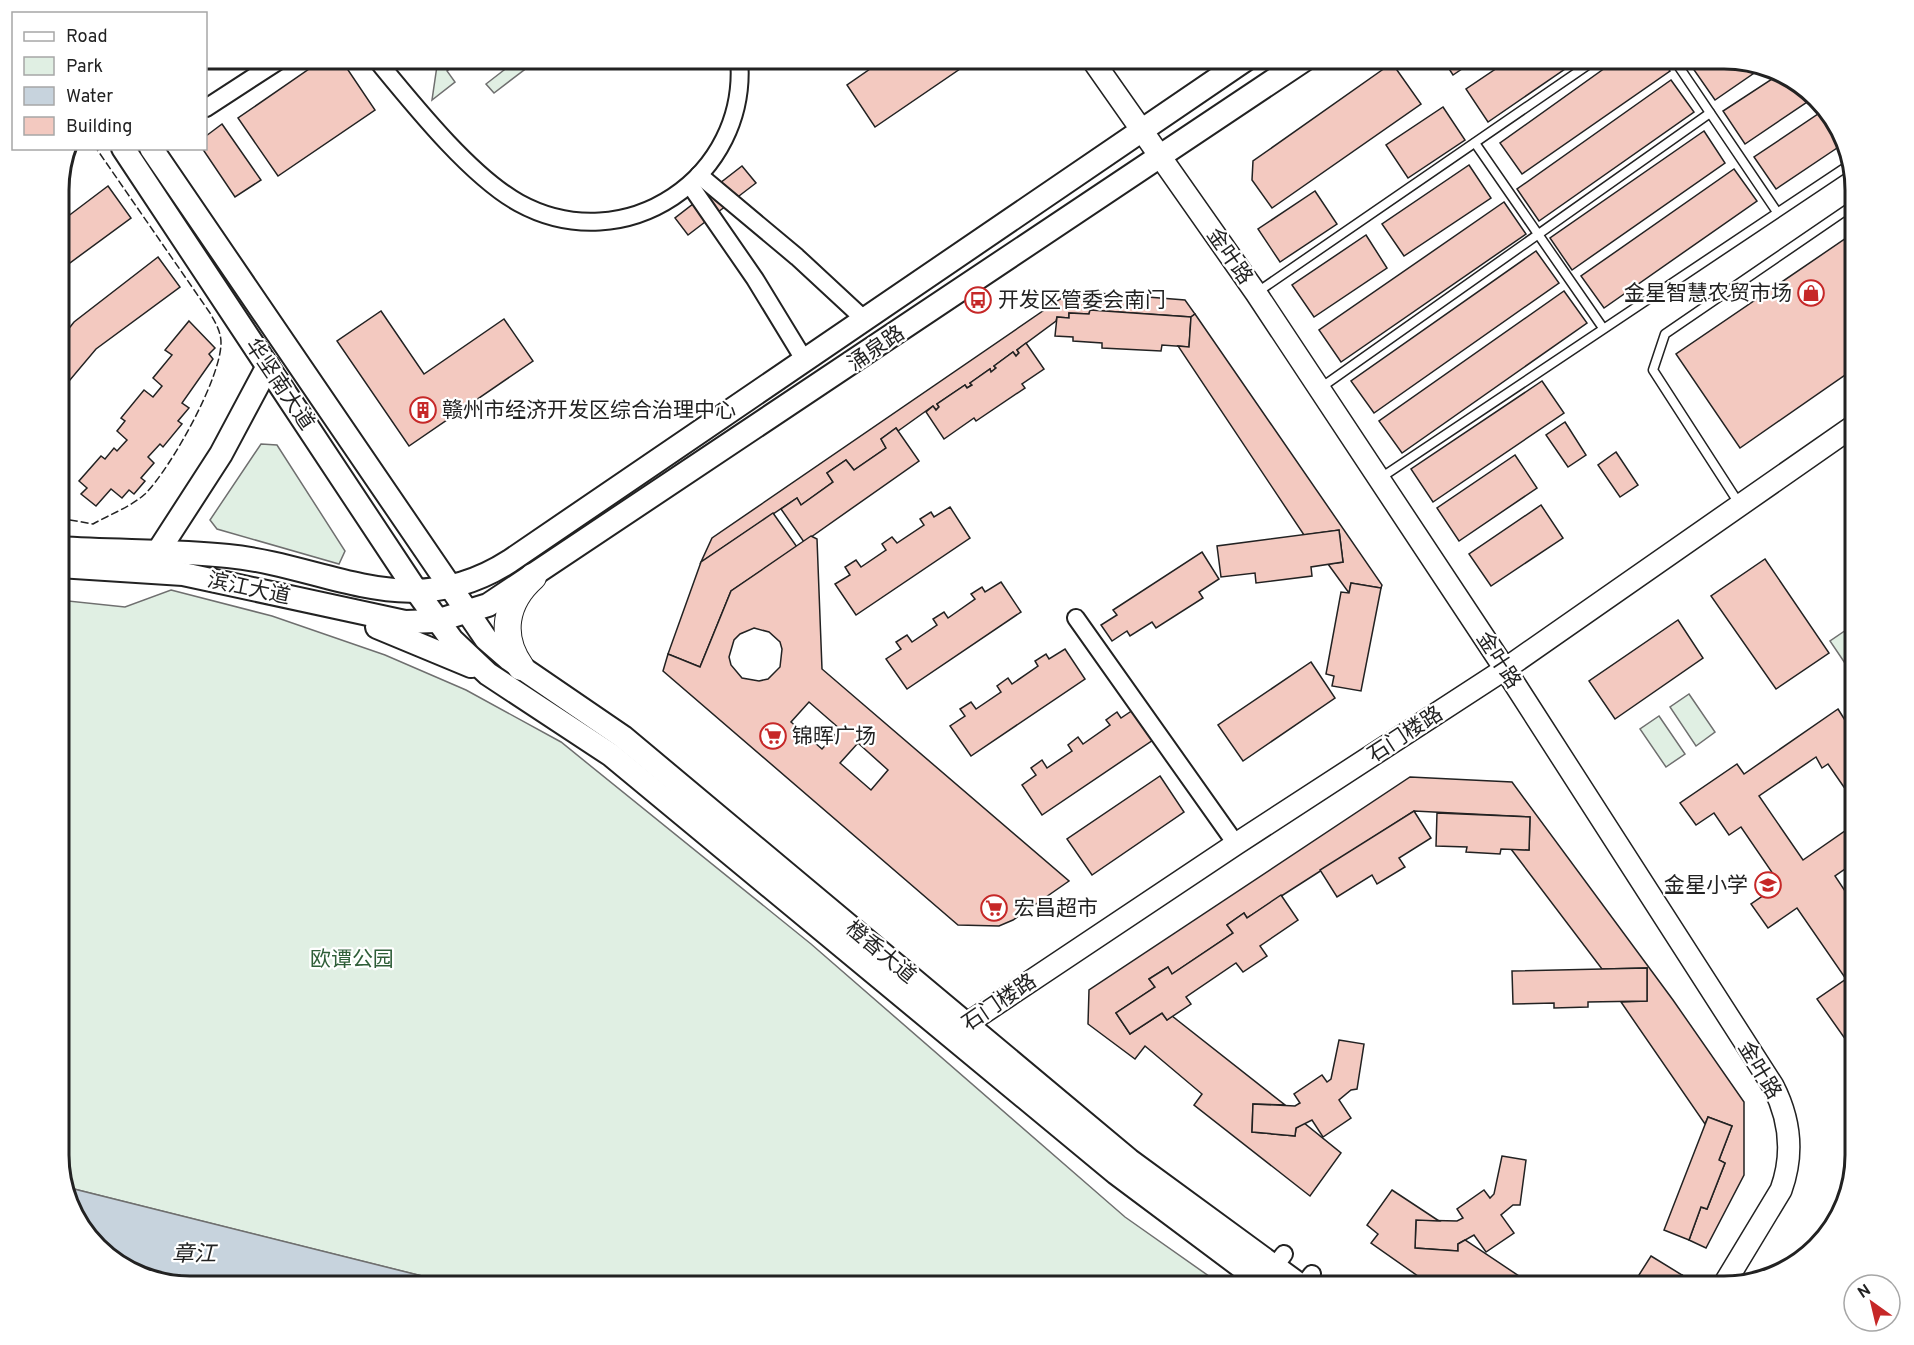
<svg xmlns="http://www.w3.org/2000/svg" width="1914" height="1345" font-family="Overpass,'Noto Sans SC',sans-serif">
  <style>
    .green { fill: #e0efe3; stroke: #6f6f6f; stroke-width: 1.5 }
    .water { fill: #c7d3dd; stroke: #6f6f6f; stroke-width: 1.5 }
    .building { fill: #f3c9c0; stroke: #222; stroke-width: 1.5; fill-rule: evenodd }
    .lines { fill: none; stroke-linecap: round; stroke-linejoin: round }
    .service-casing { stroke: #222; stroke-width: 11 }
    .minor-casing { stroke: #222; stroke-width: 20 }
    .tertiary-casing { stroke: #222; stroke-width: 24 }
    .secondary-casing { stroke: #222; stroke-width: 26 }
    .primary-casing { stroke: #222; stroke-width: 28 }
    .service { stroke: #fff; stroke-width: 8 }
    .minor { stroke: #fff; stroke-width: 16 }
    .tertiary { stroke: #fff; stroke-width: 21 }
    .secondary { stroke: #fff; stroke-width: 22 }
    .primary { stroke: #fff; stroke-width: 26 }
    .fence { stroke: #222; stroke-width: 1.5; stroke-dasharray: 8 3; stroke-linecap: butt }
    .labels { text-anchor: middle; stroke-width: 4.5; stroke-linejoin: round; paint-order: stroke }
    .street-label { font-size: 21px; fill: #222; stroke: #fff }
    .poi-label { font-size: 21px; fill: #222; stroke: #fff; text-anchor: start }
    .park-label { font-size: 21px; fill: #2f5e38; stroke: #fff }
    .water-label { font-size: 22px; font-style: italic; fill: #222; stroke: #fff }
    .rim { fill: none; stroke: #222; stroke-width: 3 }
  </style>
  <rect width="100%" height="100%" fill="#fff"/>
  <g class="green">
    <path d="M438 59H463L447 71 455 82 432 100Z"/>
    <path d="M517 60 524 70 494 93 486 84Z"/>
    <path d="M261 444 277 445 345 551 339 564 217 529 210 520Z"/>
    <path d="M171 590 272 616 385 655 466 690 561 742 811 944 1125 1217 1223 1286H462L66 1187 59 1164V600L125 607Z"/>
    <path d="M1852 626 1855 631V678L1830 641Z"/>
    <path d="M1689 694 1715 732 1696 746 1670 707Z"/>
    <path d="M1659 716 1685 754 1666 767 1640 729Z"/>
  </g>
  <path class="water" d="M66 1187 462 1286H190L117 1264 76 1221Z"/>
  <g class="building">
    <path d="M325 58H340L375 110 278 176 238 118Z"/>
    <path d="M886 58H976L875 127 847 85Z"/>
    <path d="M1442 58H1478L1453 75Z"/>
    <path d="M1512 58H1581L1488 122 1466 89Z"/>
    <path d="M1619 58H1661L1670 71 1522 174 1500 143Z"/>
    <path d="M1706 58H1724L1760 69 1715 100 1692 67Z"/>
    <path d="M1392 63 1421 104 1272 208 1252 180 1253 161Z"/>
    <path d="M1778 75 1797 81 1813 98 1745 144 1723 111Z"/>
    <path d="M1671 80 1694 112 1539 221 1517 189Z"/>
    <path d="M1443 107 1465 140 1408 178 1386 145Z"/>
    <path d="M1824 110 1838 124 1843 144 1776 189 1754 157Z"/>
    <path d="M222 124 261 180 235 197 202 148H206V136Z"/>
    <path d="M1704 131 1725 163 1572 270 1550 238Z"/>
    <path d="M1469 165 1491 198 1404 256 1382 224Z"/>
    <path d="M742 166 756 183 688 235 675 218Z"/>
    <path d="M1734 169 1757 201 1604 308 1581 276Z"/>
    <path d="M108 186 131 218 59 271V223Z"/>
    <path d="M1315 191 1337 224 1280 262 1258 229Z"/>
    <path d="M1504 202 1526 234 1341 362 1319 330Z"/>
    <path d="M1855 232V368L1740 448 1676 354Z"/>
    <path d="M1366 235 1387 268 1314 317 1292 285Z"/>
    <path d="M1536 251 1559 283 1374 413 1351 381Z"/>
    <path d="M158 257 180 287 96 349 59 393V341L74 322Z"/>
    <path d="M1072 291 1185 300 1195 314 1191 317 1090 310 1089 314 1069 313V318L1057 317 1056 321 1017 350 1019 353 1016 356 1013 352 994 366 996 368 991 372 990 369 970 383 972 385 967 388 965 385 937 404 939 407 936 410 933 406 898 431 896 428 881 439 886 448 854 470 846 460 827 473 833 482 801 505 797 498 701 562 712 538Z"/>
    <path d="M1564 291 1587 323 1402 453 1379 421Z"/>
    <path d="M1090 310 1191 317 1189 347 1162 345 1161 351 1102 348V343L1073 341V337L1055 336 1057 317 1069 318V313L1089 314Z"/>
    <path d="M381 311 424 374 504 319 533 361 409 446 337 341Z"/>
    <path d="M1195 314 1382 585 1381 588 1351 583 1349 593 1328 564 1343 562 1339 530 1304 535 1178 346 1189 347 1191 317Z"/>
    <path d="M189 321 215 348 209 354 213 359 182 403 189 408 178 421 182 424 163 447 160 444 148 457 154 463 141 478 145 481 134 494 129 490 122 498 111 489 96 506 81 494 87 488 79 481 101 456 105 459 114 448 117 451 127 440 117 431 125 421 121 418 144 390 153 397 162 386 153 378 172 355 165 350Z"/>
    <path d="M1026 343 1044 369 1022 384 1025 388 976 421 974 418 944 439 926 412 933 406 936 410 939 407 937 404 965 385 967 388 972 385 970 383 990 369 991 372 996 368 994 366 1013 352 1016 356 1019 353 1017 350Z"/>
    <path d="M1542 381 1564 413 1433 502 1411 469Z"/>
    <path d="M1565 422 1586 455 1568 467 1546 435Z"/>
    <path d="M896 428 919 461 804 542 781 509 797 498 801 505 833 482 827 473 846 460 854 470 886 448 881 439Z"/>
    <path d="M1616 452 1638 485 1620 497 1598 465Z"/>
    <path d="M1515 455 1537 488 1459 541 1437 508Z"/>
    <path d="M1855 498V519L1846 505Z"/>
    <path d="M1541 505 1563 538 1491 586 1469 554Z"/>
    <path d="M950 507 970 538 856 615 835 584 850 575 845 567 856 560 861 567 886 550 882 544 892 537 897 543 924 525 920 519 931 512 934 517Z"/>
    <path d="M773 513 797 547 731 591 700 667 668 654 701 562Z"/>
    <path d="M1339 530 1343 562 1311 567 1312 576 1256 583 1255 573 1221 577 1217 546Z"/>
    <path d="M811 536 817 539 822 669 1069 881 1013 920 999 926 958 925 663 671 668 654 700 667 731 591ZM754 628 769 632 780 642 782 649 780 667 768 679 759 681 742 678 731 665 729 657 734 640 740 634ZM809 702 840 729 822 749 791 722ZM858 743 888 770 871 790 840 763Z"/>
    <path d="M1202 552 1219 579 1199 592 1203 598 1156 628 1152 622 1130 636 1127 631 1112 641 1101 625 1117 615 1113 610Z"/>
    <path d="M1765 559 1829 653 1776 689 1711 596Z"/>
    <path d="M1001 582 1021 612 907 689 886 659 901 649 896 642 907 635 912 642 937 625 933 619 944 612 948 618 975 599 971 594 982 587 985 592Z"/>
    <path d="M1351 583 1381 588 1361 691 1332 686 1334 676 1326 674 1341 592 1349 593Z"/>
    <path d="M1678 620 1703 658 1615 719 1589 681Z"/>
    <path d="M1065 649 1085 679 971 756 950 726 965 716 960 709 971 702 976 709 1001 692 997 686 1008 678 1012 684 1038 666 1035 661 1046 654 1049 659Z"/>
    <path d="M1311 662 1335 698 1243 761 1218 725Z"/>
    <path d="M1136 708 1156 738 1042 815 1022 785 1036 775 1031 768 1042 760 1047 768 1072 751 1068 745 1078 737 1083 744 1110 725 1106 720 1117 712 1121 718Z"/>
    <path d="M1838 709 1855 736V803L1828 764 1822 768 1816 757 1759 796 1803 860 1855 824V862L1835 876 1855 906V1038L1848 1043 1817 999 1846 979 1797 908 1768 928 1751 904 1780 884 1741 827 1729 835 1714 813 1696 825 1680 803 1737 764 1744 774Z"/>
    <path d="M1160 776 1184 812 1092 875 1067 839Z"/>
    <path d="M1410 777 1512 782 1673 1000 1744 1102V1175L1706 1248 1689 1240 1701 1207 1707 1209 1725 1163 1719 1160 1732 1126 1708 1117 1705 1124 1621 1002 1647 1001V968L1602 969 1511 849 1529 850 1530 817 1414 811 1247 918 1244 913 1227 925 1233 933 1172 974 1168 967 1149 979 1155 987 1116 1013 1130 1034 1162 1013 1167 1020 1172 1016 1285 1105 1253 1104 1252 1132 1295 1136 1296 1128 1304 1123 1341 1153 1310 1196 1194 1105 1202 1094 1145 1046 1135 1059 1088 1024 1089 990Z"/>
    <path d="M1414 811 1431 838 1399 858 1405 867 1377 884 1372 875 1337 897 1320 870Z"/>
    <path d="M1437 813 1530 817 1529 850 1501 849 1500 854 1466 852 1467 847 1436 846Z"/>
    <path d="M1281 895 1298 920 1260 946 1267 956 1243 972 1236 963 1186 997 1191 1004 1167 1020 1162 1013 1130 1034 1116 1013 1155 987 1149 979 1168 967 1172 974 1233 933 1227 925 1244 913 1247 918Z"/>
    <path d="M1647 968V1001L1588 1002V1007L1554 1008V1003L1513 1004 1512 971Z"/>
    <path d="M1339 1040 1364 1044 1357 1089 1351 1090 1339 1100 1351 1118 1323 1137 1312 1120 1296 1128 1295 1136 1252 1132 1253 1104 1295 1106 1300 1103 1294 1094 1322 1075 1327 1082 1331 1079Z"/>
    <path d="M1708 1117 1732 1126 1719 1160 1725 1163 1707 1209 1701 1207 1689 1240 1664 1230Z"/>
    <path d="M1502 1156 1526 1160 1520 1205H1513L1501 1215 1514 1233 1486 1252 1474 1235 1458 1244V1251L1415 1248 1416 1220 1457 1221 1463 1218 1457 1209 1484 1190 1490 1198 1494 1194Z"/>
    <path d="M1392 1190 1439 1221 1416 1220 1415 1248 1458 1251V1244L1465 1240 1534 1286H1432L1371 1243 1378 1234 1367 1225Z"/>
    <path d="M1651 1256 1682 1275 1675 1286H1632Z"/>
    <path d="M1682 1275 1687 1278 1682 1286H1675Z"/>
  </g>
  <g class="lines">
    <g class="service-casing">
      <g id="service">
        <path d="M1673 58 1777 212"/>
        <path d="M1475 143 1603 328"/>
        <path d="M1256 293 1598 58"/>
        <path d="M1319 389 1710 113"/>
        <path d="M1379 479 1849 165"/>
        <path d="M1740 505 1653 370 1665 334 1855 204"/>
      </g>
    </g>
    <g class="minor-casing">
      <g id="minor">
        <path d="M375 58C412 103 470 176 519 203 625 261 750 177 739 58"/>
        <path d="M206 108 283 58"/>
        <path d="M699 175 797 257 865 320"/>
        <path d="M690 185 755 279 805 361"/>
        <path d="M1076 618 1236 844"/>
        <path d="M1274 1267 1284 1254"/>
        <path d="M1303 1286 1312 1274"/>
      </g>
    </g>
    <g class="tertiary-casing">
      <g id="tertiary">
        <path d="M1091 58 1256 293 1505 669 1773 1086C1790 1119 1794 1154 1781 1190L1723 1286"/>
        <path d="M953 1033 1236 844 1505 669 1855 425"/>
      </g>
    </g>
    <g class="secondary-casing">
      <g id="secondary">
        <path d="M123 148 415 589 452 640 488 674 611 755 1116 1173 1267 1286"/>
        <path d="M151 148 486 639 509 659 623 737 1129 1160 1301 1286"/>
        <path d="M59 548C115 552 172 550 228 556 329 566 409 626 510 561L1248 58"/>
        <path d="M157 553 221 454 268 366"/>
        <path d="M59 566 183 574 405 622 436 621 488 605 1307 58"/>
        <path d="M377 627 471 666"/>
      </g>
    </g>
    <g class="primary-casing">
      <path id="primary" d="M521 667C499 636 505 602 533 577"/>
    </g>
    <use href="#service" class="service"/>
    <use href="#minor" class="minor"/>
    <use href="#tertiary" class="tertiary"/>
    <use href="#secondary" class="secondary"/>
    <use href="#primary" class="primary"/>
    <path class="fence" d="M59 518 93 524C109 515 132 506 145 494 171 468 221 378 221 343 221 331 215 322 210 313L96 148"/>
  </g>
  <defs>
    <g id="shop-ring" transform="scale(1.35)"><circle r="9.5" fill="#fff" stroke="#c62828" stroke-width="1.5"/><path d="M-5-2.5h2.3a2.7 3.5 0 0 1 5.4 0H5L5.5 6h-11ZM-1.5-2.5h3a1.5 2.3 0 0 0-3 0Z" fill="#c62828"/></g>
    <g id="bus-ring" transform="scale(1.35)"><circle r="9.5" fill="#fff" stroke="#c62828" stroke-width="1.5"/><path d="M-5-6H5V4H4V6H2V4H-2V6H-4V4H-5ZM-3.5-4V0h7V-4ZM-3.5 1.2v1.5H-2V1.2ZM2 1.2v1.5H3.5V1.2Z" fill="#c62828"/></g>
    <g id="building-ring" transform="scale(1.35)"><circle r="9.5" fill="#fff" stroke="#c62828" stroke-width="1.5"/><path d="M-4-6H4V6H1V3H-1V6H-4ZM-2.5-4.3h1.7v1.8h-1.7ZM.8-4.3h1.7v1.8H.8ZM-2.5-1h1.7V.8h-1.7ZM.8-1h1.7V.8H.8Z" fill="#c62828"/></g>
    <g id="supermarket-ring" transform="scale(1.35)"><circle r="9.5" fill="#fff" stroke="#c62828" stroke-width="1.5"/><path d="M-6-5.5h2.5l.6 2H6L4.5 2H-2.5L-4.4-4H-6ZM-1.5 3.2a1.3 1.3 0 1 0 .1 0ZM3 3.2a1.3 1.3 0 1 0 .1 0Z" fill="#c62828"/></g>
    <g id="school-ring" transform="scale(1.35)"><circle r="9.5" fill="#fff" stroke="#c62828" stroke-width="1.5"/><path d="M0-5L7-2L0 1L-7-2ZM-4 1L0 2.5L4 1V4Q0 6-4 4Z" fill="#c62828"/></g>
  </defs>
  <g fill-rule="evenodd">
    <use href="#shop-ring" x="1811" y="293"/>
    <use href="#bus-ring" x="978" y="300"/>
    <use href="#building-ring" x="423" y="410"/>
    <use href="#supermarket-ring" x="773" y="736"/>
    <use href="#school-ring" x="1768" y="885"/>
    <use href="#supermarket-ring" x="994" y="908"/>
  </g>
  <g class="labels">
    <g class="street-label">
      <text transform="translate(1230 256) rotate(55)" y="7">金叶路</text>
      <text transform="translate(876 348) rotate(-34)" y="7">涌泉路</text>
      <text transform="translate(280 384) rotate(56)" y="7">华坚南大道</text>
      <text transform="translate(249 588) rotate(12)" y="7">滨江大道</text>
      <text transform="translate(1499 660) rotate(57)" y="7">金叶路</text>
      <text transform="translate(1405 734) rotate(-33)" y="7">石门楼路</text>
      <text transform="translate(881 952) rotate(40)" y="7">橙香大道</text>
      <text transform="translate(999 1002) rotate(-34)" y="7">石门楼路</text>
      <text transform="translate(1760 1070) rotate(59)" y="7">金叶路</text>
    </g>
    <g class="poi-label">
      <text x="1792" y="300" text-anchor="end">金星智慧农贸市场</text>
      <text x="998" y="307">开发区管委会南门</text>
      <text x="442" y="417">赣州市经济开发区综合治理中心</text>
      <text x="792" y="743">锦晖广场</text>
      <text x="1748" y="892" text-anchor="end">金星小学</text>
      <text x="1014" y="915">宏昌超市</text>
    </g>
    <g class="park-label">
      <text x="352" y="966">欧谭公园</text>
    </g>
    <g class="water-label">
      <text x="194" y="1261">章江</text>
    </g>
  </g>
  <path d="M0 0H1914V1345H0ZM190 69H1724A121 121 0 0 1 1845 190V1155A121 121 0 0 1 1724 1276H190A121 121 0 0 1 69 1155V190A121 121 0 0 1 190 69Z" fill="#fff" fill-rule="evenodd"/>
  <path class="rim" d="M190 69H1724A121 121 0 0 1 1845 190V1155A121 121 0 0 1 1724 1276H190A121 121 0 0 1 69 1155V190A121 121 0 0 1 190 69Z"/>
  <rect x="12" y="12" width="195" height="138" fill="#ffffff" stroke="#a7a7a7" stroke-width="1.5"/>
  <rect x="24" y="32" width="30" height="9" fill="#ffffff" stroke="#a7a7a7" stroke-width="1.5"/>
  <text x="66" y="42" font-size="18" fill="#222222">Road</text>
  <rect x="24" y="57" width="30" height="18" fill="#e0efe3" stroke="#a7a7a7" stroke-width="1.5"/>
  <text x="66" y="72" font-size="18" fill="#222222">Park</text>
  <rect x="24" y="87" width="30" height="18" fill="#c7d3dd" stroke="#a7a7a7" stroke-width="1.5"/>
  <text x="66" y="102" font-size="18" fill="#222222">Water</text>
  <rect x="24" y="117" width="30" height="18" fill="#f3c9c0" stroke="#a7a7a7" stroke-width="1.5"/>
  <text x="66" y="132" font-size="18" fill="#222222">Building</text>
  <g transform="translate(1872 1303) rotate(326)"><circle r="28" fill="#ffffff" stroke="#a7a7a7" stroke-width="1.5"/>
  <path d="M0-4.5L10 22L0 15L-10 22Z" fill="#c62828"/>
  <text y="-9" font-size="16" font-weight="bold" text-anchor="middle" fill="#222222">N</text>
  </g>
</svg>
